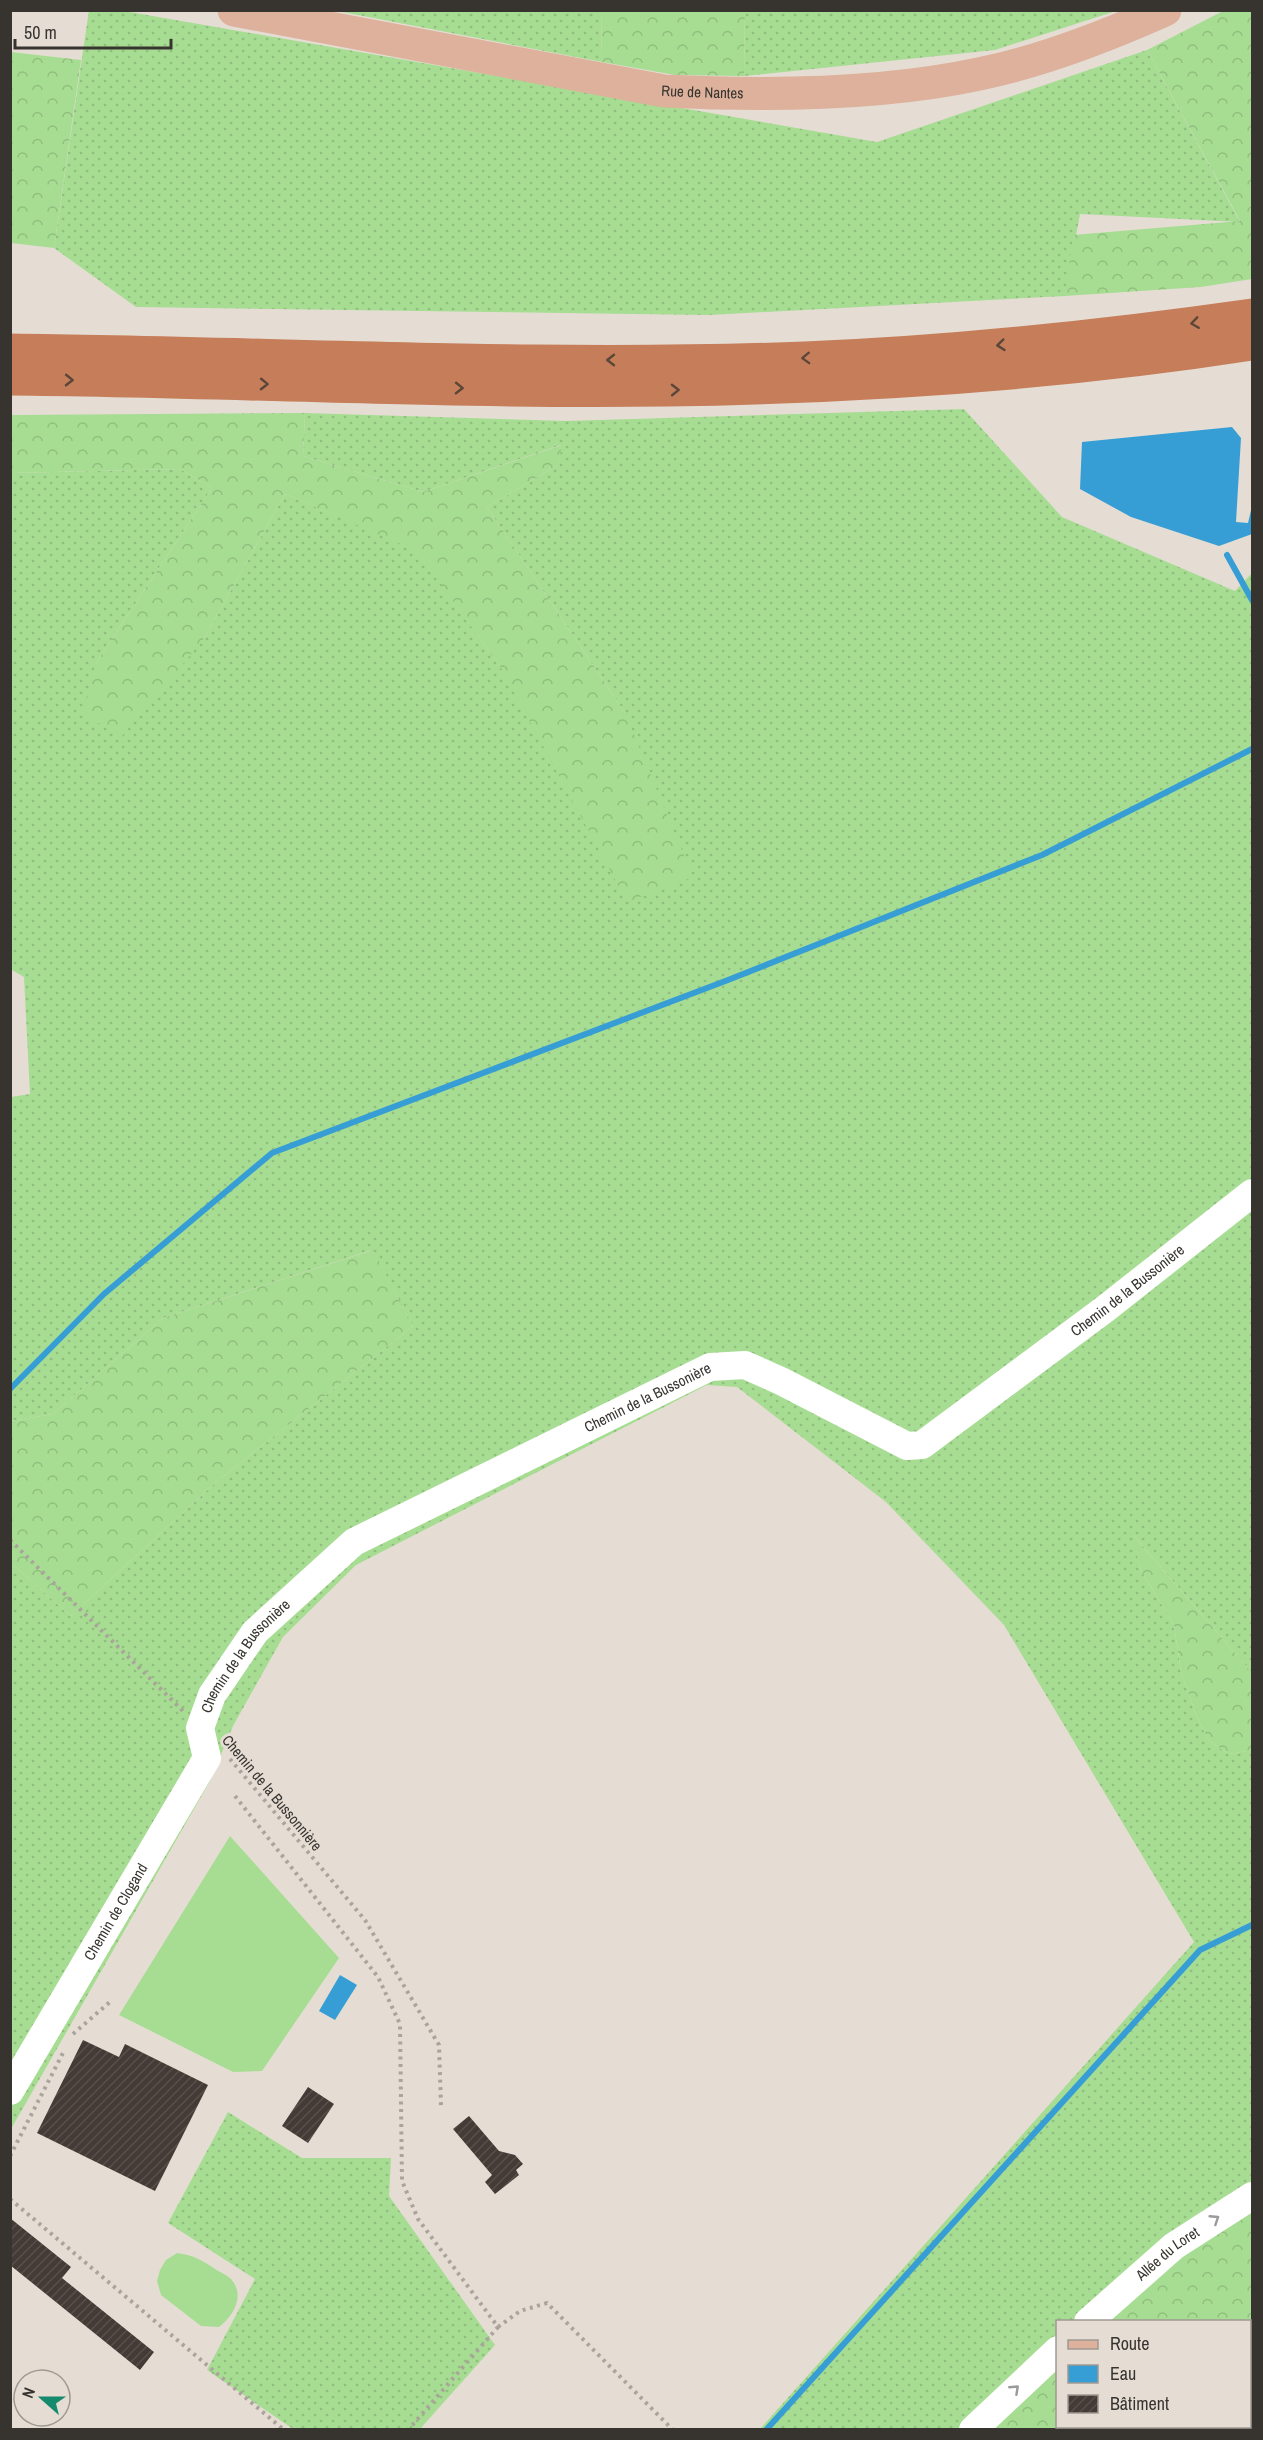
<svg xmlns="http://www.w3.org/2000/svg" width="1263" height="2440" font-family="'Archivo Narrow',sans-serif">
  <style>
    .grass { fill: url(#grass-dots) }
    .forest { fill: url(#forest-crowns) }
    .garden { fill: #a7dd92 }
    .water { fill: #379ed5 }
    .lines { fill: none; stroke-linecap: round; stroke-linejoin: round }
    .stream { stroke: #379ed5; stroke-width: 6 }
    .building { fill: url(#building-hatch) }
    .path { stroke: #aaa49c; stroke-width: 4; stroke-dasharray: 3 4.5; stroke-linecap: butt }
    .minor { stroke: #fff; stroke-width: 28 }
    .major { stroke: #ddb19b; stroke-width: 33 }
    .highway { stroke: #c67d59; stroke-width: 33 }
    .oneway { stroke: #5b463a }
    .oneway2 { stroke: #9b9a98 }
    .labels { text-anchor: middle; stroke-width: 6; stroke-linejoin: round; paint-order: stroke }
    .street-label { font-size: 15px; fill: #373430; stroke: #e5ddd4 }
  </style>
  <defs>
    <pattern id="grass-dots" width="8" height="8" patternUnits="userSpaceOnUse" patternTransform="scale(1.5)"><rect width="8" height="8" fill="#a7dd92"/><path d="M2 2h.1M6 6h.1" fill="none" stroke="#90be7e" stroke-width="1.8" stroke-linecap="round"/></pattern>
    <pattern id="forest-crowns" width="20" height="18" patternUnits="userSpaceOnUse" patternTransform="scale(1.5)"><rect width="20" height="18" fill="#a7dd92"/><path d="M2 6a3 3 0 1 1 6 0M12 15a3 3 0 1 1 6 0" fill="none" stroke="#90be7e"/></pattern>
    <pattern id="building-hatch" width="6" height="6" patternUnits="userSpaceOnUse" patternTransform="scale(1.5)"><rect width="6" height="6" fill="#453b36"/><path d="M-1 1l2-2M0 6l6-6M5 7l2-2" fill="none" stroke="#584f4b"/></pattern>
  </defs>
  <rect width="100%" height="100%" fill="#e5ddd4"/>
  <g class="grass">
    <path d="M89 10 124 11 877 142 1147 50 1240 222 1080 214 1065 296 708 315 136 307 54 248Z"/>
    <path d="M337 11H601L602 62Z"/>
    <path d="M745 11H1116L995 50 744 76Z"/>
    <path d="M964 409 1062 517 1235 591 1252 573V1673L1134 1536 1140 1569 1174 1625 1181 1672 1196 1715 1209 1741 1229 1754 1252 1750V2183L1196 2214 1073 2321 1058 2322 1057 2335 1034 2356 961 2429H760L1194 1942 1004 1625 886 1502 737 1387 707 1385 356 1565 283 1637 233 1726 210 1781 11 2129V1563L71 1616 214 1484 413 1326 372 1250 163 1318 53 1414 11 1421V1097L30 1094 24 977 10 969 11 473 180 469 212 488 96 663 203 640 285 494 417 550 501 668 625 713 487 507 558 465 561 445 423 492 303 456 305 413 566 421Z"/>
    <path d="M228 2112 302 2158H391L389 2196 495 2345 420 2429H293L207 2370 255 2279 168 2223Z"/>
  </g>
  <g class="forest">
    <path d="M601 11H745L744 76 675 75 602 62Z"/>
    <path d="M1223 11H1252V279L1201 287 1065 296 1073 235 1240 221 1147 50Z"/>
    <path d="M11 52 81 60 54 248 11 243Z"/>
    <path d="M305 413 303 456 423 492 562 445 558 465 487 507 625 713 693 877 627 902 501 668 417 551 285 494 203 640 122 736 82 714 96 663 212 488 180 469 11 473V415Z"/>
    <path d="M373 1250 413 1326 214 1484 71 1616 11 1563V1421L53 1414 163 1318Z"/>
    <path d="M1133 1535 1252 1673V1750L1229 1754 1209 1741 1196 1715 1181 1672 1174 1625 1140 1569Z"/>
    <path d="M1252 2183V2429L1166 2430 1165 2427 1250 2426V2322H1073L1196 2214Z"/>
    <path d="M1057 2335 1058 2426 1110 2427 1107 2430H961L1034 2356Z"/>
  </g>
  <g class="garden">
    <path d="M230 1836 339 1958 262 2071 233 2072 119 2015Z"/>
    <path d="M177 2253C193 2255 202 2260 215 2269 220 2272 227 2275 231 2279 246 2296 233 2316 219 2327L201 2326 161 2295 157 2281 160 2270 166 2260Z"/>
  </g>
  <g class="water">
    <path d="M1232 427 1241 438 1236 522 1248 523 1252 506V534L1219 546 1131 517 1080 489 1082 442Z"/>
    <path d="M340 1975 357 1985 335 2020 319 2011Z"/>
  </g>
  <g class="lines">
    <g class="stream">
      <path d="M1227 555 1252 600"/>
      <path d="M10 1389 104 1294 272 1153 728 980 1042 855 1252 749"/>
      <path d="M766 2430 1200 1950 1252 1925"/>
    </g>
  </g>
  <g class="building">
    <path d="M83 2040 119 2057 125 2044 208 2085 155 2191 37 2133Z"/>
    <path d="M308 2087 334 2104 308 2143 282 2126Z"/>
    <path d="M469 2116 499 2151 515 2155 523 2164 516 2170 519 2175 495 2194 485 2182 492 2175 453 2129Z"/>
    <path d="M10 2218 71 2267 62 2278 154 2352 140 2370 10 2265Z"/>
  </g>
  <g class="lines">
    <g class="path">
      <path d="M10 1540 183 1711"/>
      <path d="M230 1759 365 1920 439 2045 441 2106"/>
      <path d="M235 1796 378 1977 400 2024 402 2181 418 2219 498 2327 408 2430"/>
      <path d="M73 2034 111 2001"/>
      <path d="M10 2156 64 2051"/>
      <path d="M10 2199 284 2430"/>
      <path d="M498 2327 520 2311 547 2303 673 2430"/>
    </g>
    <g class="minor">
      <path id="s1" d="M10 2091 207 1758 200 1728 212 1695 255 1632 354 1542 710 1367 745 1365 781 1381 907 1446 922 1445 1105 1309 1252 1193"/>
      <path id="s2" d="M1088 2322 1174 2246 1252 2196"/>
      <path d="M973 2430 1058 2350"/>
    </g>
    <path class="major" id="s3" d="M234 10 664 91C765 96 881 95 979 74 1039 62 1109 35 1165 10"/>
    <g class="highway">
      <path d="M10 350C275 353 540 368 805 358 955 352 1104 336 1252 315"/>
      <path d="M10 379C229 381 448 393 667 390 863 387 1059 374 1252 344"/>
    </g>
  </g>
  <defs><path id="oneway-chevron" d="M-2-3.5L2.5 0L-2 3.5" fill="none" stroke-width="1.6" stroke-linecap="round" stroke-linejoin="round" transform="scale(1.5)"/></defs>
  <g class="oneway">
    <use href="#oneway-chevron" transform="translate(1195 323) rotate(172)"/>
    <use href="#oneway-chevron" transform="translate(1001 345) rotate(174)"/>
    <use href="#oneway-chevron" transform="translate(806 358) rotate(178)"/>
    <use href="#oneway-chevron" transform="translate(611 360) rotate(-180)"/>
    <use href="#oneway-chevron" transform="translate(69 380) rotate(1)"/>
    <use href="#oneway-chevron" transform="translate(264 384) rotate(1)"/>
    <use href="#oneway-chevron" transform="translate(459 388) rotate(1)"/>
    <use href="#oneway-chevron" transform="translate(675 390) rotate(-1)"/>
  </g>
  <g class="oneway2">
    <use href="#oneway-chevron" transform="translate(1215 2219) rotate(-33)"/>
    <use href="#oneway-chevron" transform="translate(1015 2389) rotate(-43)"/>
  </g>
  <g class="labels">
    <g class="street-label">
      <text dy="5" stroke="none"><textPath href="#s3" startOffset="476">Rue de Nantes</textPath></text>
      <text dy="5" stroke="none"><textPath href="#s1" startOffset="1548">Chemin de la Bussonière</textPath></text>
      <text dy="5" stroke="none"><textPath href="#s1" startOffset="990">Chemin de la Bussonière</textPath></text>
      <text dy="5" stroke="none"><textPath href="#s1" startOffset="504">Chemin de la Bussonière</textPath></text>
      <text transform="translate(272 1793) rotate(50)" y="5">Chemin de la Bussonnière</text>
      <text dy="5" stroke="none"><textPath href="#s1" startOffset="208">Chemin de Clogand</textPath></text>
      <text dy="5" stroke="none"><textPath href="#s2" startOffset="105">Allée du Loret</textPath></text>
    </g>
  </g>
  <rect width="1263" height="2440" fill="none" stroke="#373430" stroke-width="24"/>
  <rect x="1056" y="2320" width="195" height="108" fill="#e5ddd4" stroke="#9f9992" stroke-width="1.5"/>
  <rect x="1068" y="2340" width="30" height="9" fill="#ddb19b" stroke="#9f9992" stroke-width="1.5"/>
  <text x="1110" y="2350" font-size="18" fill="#373430">Route</text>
  <rect x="1068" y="2365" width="30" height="18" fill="#379ed5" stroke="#9f9992" stroke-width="1.5"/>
  <text x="1110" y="2380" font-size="18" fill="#373430">Eau</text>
  <rect x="1068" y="2395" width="30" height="18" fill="url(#building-hatch)" stroke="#9f9992" stroke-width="1.5"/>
  <text x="1110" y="2410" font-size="18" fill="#373430">Bâtiment</text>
  <g transform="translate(42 2398) rotate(291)"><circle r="28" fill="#e5ddd4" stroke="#9f9992" stroke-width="1.5"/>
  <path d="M0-4.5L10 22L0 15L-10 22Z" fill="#158a6c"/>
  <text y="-9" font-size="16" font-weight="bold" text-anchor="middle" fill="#373430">N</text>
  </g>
  <path d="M15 39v9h156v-9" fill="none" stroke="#373430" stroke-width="3"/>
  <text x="24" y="39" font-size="18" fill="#373430" stroke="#e5ddd4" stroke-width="4.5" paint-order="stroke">50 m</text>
</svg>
